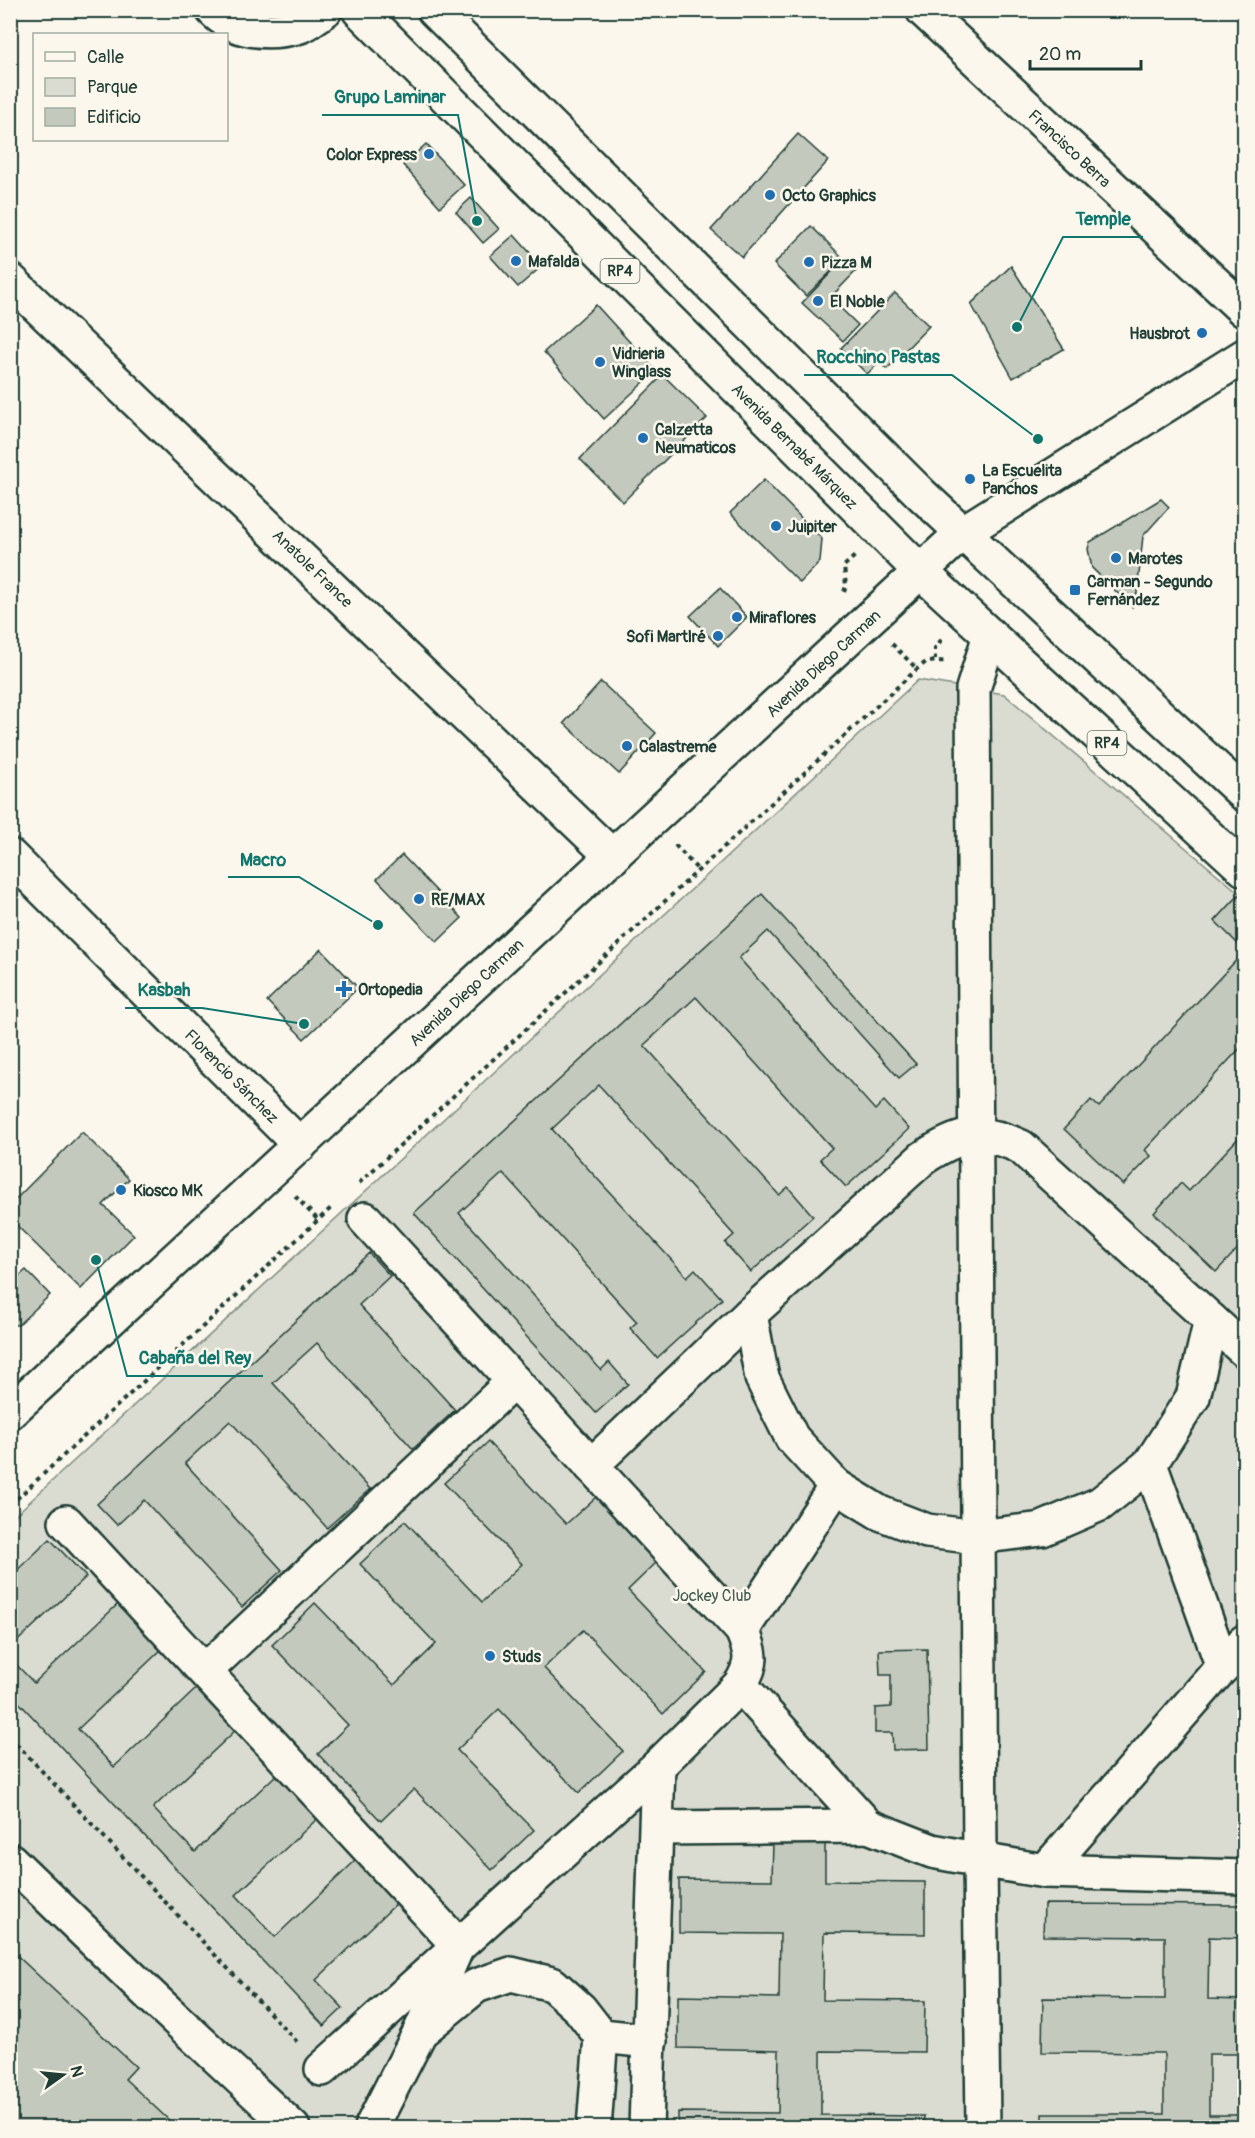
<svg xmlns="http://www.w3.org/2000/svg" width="1255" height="2138" font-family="Pangolin,sans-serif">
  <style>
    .green { fill: #dbdcd1; stroke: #7d8c82; stroke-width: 1.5 }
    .building { fill: #c4c9be; stroke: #1f3d34; stroke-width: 1.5 }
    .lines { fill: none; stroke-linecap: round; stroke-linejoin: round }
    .minor-casing { stroke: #1f3d34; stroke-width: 38 }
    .major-casing { stroke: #1f3d34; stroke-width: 38 }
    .path { stroke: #1f3d34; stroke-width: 4; stroke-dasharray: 4.5 4.5; stroke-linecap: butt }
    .minor { stroke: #fbf7ec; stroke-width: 33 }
    .major { stroke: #fbf7ec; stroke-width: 33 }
    .poi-dot { fill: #1f6fb2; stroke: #fbf7ec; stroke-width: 2 }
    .labels { text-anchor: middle; stroke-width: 5; stroke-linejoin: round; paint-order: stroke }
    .shield { fill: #fbf7ec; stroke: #61756b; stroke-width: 1.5 }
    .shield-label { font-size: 15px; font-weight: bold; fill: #1f3d34 }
    .street-label { font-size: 16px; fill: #1f3d34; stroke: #fbf7ec }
    .poi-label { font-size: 16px; font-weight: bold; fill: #1f3d34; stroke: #fbf7ec; text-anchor: start }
    .park-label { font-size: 16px; fill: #455d53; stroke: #fbf7ec }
    .leader { fill: none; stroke: #0f766e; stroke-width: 2 }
    .callout-dot { fill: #0f766e; stroke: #fbf7ec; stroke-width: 2 }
    .callout-label { font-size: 18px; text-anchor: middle; font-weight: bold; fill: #0f766e; stroke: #fbf7ec; stroke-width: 5; stroke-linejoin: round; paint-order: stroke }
  </style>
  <rect width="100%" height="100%" fill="#fbf7ec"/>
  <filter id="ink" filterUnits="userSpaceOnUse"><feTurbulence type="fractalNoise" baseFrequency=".0167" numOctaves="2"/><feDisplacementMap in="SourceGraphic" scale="12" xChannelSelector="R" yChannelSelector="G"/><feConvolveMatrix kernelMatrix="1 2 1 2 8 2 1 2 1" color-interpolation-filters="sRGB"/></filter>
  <g filter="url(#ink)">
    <path class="green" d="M918 680 1004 694 1244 897V2127L11 2128V1519Z"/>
    <g class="building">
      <path d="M798 134 828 161 742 257 711 230Z"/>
      <path d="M426 144 464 185 440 207 403 165Z"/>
      <path d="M471 198 499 229 483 243 456 212Z"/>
      <path d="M811 226 844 259 806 296 774 264Z"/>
      <path d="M514 235 542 266 518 287 490 256Z"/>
      <path d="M844 259 856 271 830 298 858 325 843 341 802 303Z"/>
      <path d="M1011 266 1064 349 1013 378 971 304Z"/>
      <path d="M895 293 929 326 887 369 880 362 867 374 841 348Z"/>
      <path d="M596 305 656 371 604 419 544 352Z"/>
      <path d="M663 375 707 418 623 502 580 459Z"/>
      <path d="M764 480 822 539 820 562 800 583 730 513Z"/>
      <path d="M1161 499 1169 507 1143 536 1137 593 1132 607 1092 568 1088 549 1090 542Z"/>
      <path d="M720 588 747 617 718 646 690 616Z"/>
      <path d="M601 682 656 733 619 774 564 723Z"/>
      <path d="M402 855 462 918 437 942 377 879Z"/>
      <path d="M762 894 916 1064 899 1078 768 931 739 958 875 1110 884 1101 909 1129 846 1187 820 1159 832 1148 696 997 644 1045 779 1195 788 1187 813 1216 751 1272 725 1243 734 1235 599 1085 552 1129 687 1277 695 1269 722 1299 657 1358 630 1328 637 1322 503 1173 459 1213 601 1370 609 1362 628 1384 596 1413 414 1213Z"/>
      <path d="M1239 895 1244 901V950L1215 921Z"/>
      <path d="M321 949 358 988 304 1039 267 1001Z"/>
      <path d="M1244 952V1044L1145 1150 1151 1156 1123 1185 1064 1129 1091 1100 1099 1107Z"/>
      <path d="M82 1132 129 1179 103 1205 134 1235 81 1289 10 1219V1205Z"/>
      <path d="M1244 1132V1226L1237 1234 1244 1242 1216 1272 1154 1213 1181 1183 1189 1191Z"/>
      <path d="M369 1253 390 1276 359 1305 455 1410 413 1449 317 1343 273 1383 370 1489 327 1528 230 1421 185 1463 282 1570 242 1607 144 1500 117 1525 97 1504Z"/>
      <path d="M26 1270 50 1295 18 1325H10V1284Z"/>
      <path d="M488 1442 566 1524 596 1497 657 1562 628 1590 706 1672 663 1714 583 1630 544 1668 623 1751 579 1793 499 1709 457 1750 534 1830 492 1870 414 1789 381 1821 318 1754 348 1725 272 1645 315 1603 394 1685 436 1644 360 1564 405 1521 482 1602 522 1564 444 1483Z"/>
      <path d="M50 1539 86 1577 10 1648V1577Z"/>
      <path d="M118 1604 162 1649 78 1729 114 1767 197 1688 236 1730 153 1808 195 1852 277 1774 318 1818 236 1895 275 1937 356 1860 397 1903 316 1980 343 2008 324 2026 10 1693V1658L34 1683Z"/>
      <path d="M927 1649 929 1749 893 1750 892 1733H875V1708L891 1707V1675H880L879 1650Z"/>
      <path d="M773 1842H825V1881L925 1882V1934L824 1933 823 2000 925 2001 924 2052 821 2051V2115L924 2116 923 2128H678V2112L778 2113 779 2050 678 2048V1996L779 1998 780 1934 679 1933V1879L772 1880Z"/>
      <path d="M1044 1904 1244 1905V1938L1209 1937 1208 1999 1244 2000V2054H1209V2115H1244V2128H1042V2114H1164V2053L1042 2052 1043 1998 1165 1999V1937L1043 1936Z"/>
      <path d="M10 1949 136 2067 125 2079 172 2123 168 2128H10Z"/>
    </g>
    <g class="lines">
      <g class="minor-casing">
        <g id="minor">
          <path d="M213 10C233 32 269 34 297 27 306 25 316 16 325 10"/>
          <path d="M923 10 1244 310"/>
          <path d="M10 280 613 857"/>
          <path d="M10 856 300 1145"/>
          <path d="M365 1219 742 1630C752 1654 754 1662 740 1685L868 1826"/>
          <path d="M750 1314 762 1378 792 1438 836 1486 880 1513 927 1531 978 1537 1042 1529 1100 1504 1150 1464 1193 1397 1211 1320"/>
          <path d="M1150 1464 1223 1667"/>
          <path d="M591 1466 750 1314 923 1158C959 1134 981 1128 1021 1147L1244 1350"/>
          <path d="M66 1522 458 1945 420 2032"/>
          <path d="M742 1630 836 1486"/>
          <path d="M206 1670 514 1381"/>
          <path d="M658 1828 868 1826 932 1851 980 1860 973 689 990 635"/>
          <path d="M10 1860 152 1997 293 2128"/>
          <path d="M1045 1871 1244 1642"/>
          <path d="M322 2069 658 1766"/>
          <path d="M371 2128 420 2032 476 1986 511 1974 552 1984 580 2009 601 2036 650 2041"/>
          <path d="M594 2128 601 2036"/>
          <path d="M646 2128 658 1766 740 1685"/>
          <path d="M983 2128 980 1860 1045 1871 1244 1877"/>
        </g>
      </g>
      <g class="major-casing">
        <g id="major">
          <path d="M359 10 920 571 1244 869"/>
          <path d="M434 10 922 495 1244 794"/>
          <path d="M10 1412 962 533 1244 356"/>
        </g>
      </g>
      <g class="path">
        <path d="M844 592 846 586 844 566 856 555"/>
        <path d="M892 644 917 669"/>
        <path d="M935 660V648L942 639"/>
        <path d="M675 845 698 870"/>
        <path d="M359 1183 917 669 926 662 946 661"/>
        <path d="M295 1196 318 1220"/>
        <path d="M10 1505 331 1208"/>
        <path d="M10 1737 299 2044"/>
      </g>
      <use href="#minor" class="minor"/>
      <use href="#major" class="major"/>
    </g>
  </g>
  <g class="poi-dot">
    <circle cx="429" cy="154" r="6"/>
    <circle cx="770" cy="195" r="6"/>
    <circle cx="516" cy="261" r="6"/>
    <circle cx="809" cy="262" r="6"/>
    <circle cx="818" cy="301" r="6"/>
    <circle cx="1202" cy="333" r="6"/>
    <circle cx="600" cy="362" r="6"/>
    <circle cx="643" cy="438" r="6"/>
    <circle cx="970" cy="479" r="6"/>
    <circle cx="776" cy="526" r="6"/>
    <circle cx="1116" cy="558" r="6"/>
    <rect x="1069" y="584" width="12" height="12" rx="3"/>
    <circle cx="737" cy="617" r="6"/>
    <circle cx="718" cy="636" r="6"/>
    <circle cx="627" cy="746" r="6"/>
    <circle cx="419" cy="899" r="6"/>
    <path d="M341 980h6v6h6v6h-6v6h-6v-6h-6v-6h6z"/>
    <circle cx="121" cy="1190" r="6"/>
    <circle cx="490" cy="1656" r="6"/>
  </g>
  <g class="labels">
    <g class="shield">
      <rect x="600.5" y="259" width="39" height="24" rx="4.5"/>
      <rect x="1087.5" y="731" width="39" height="24" rx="4.5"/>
    </g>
    <g class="shield-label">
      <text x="620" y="276">RP4</text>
      <text x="1107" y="748">RP4</text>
    </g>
    <g class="street-label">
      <text transform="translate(1070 148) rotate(43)" y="6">Francisco Berra</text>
      <text transform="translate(795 446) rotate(45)" y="6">Avenida Bernabé Márquez</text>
      <text transform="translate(313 568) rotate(44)" y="6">Anatole France</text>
      <text transform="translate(823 663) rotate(-43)" y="6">Avenida Diego Carman</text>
      <text transform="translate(466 992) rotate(-43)" y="6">Avenida Diego Carman</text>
      <text transform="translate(232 1076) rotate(45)" y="6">Florencio Sánchez</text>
    </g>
    <g class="poi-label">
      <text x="417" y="160" text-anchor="end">Color Express</text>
      <text x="782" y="201">Octo Graphics</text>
      <text x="528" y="267">Mafalda</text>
      <text x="821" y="268">Pizza M</text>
      <text x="830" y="307">El Noble</text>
      <text x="1190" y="339" text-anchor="end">Hausbrot</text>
      <text x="612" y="359">Vidrieria<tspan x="612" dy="18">Winglass</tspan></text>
      <text x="655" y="435">Calzetta<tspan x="655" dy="18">Neumaticos</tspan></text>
      <text x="982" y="476">La Escuelita<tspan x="982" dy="18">Panchos</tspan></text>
      <text x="788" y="532">Juipiter</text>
      <text x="1128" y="564">Marotes</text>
      <text x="1087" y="587">Carman - Segundo<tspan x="1087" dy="18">Fernández</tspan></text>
      <text x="749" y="623">Miraflores</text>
      <text x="706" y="642" text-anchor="end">Sofi Martlré</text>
      <text x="639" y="752">Calastreme</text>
      <text x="431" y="905">RE/MAX</text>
      <text x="358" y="995">Ortopedia</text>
      <text x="133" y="1196">Kiosco MK</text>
      <text x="502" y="1662">Studs</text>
    </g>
    <g class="park-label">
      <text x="712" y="1601">Jockey Club</text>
    </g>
  </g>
  <path class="leader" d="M477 221L458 115H322M1017 327L1063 237H1143M1038 439L952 375H804M378 925L299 877H228M304 1024L202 1008H125M96 1260L127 1376H263"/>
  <g class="callout-dot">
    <circle cx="477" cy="221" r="6"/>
    <circle cx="1017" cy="327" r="6"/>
    <circle cx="1038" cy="439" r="6"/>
    <circle cx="378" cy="925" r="6"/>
    <circle cx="304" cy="1024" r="6"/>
    <circle cx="96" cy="1260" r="6"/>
  </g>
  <g class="callout-label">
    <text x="390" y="103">Grupo Laminar</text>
    <text x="1103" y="225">Temple</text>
    <text x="878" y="363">Rocchino Pastas</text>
    <text x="263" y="866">Macro</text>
    <text x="164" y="996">Kasbah</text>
    <text x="195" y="1364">Cabaña del Rey</text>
  </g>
  <rect width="1255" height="2138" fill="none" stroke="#fbf7ec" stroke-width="36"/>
  <rect x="18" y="18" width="1219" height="2102" fill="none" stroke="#1f3d34" stroke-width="2" filter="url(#ink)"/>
  <rect x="33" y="33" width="195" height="108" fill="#fbf7ec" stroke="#a3ada2" stroke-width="1.5"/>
  <rect x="45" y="52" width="30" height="9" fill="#fbf7ec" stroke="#a3ada2" stroke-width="1.5"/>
  <text x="87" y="63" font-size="18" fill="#1f3d34">Calle</text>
  <rect x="45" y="78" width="30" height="18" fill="#dbdcd1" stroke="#a3ada2" stroke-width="1.5"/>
  <text x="87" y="93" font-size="18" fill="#1f3d34">Parque</text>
  <rect x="45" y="108" width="30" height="18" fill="#c4c9be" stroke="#a3ada2" stroke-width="1.5"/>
  <text x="87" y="123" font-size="18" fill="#1f3d34">Edificio</text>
  <g transform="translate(63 2075) rotate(75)" stroke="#fbf7ec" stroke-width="4.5" paint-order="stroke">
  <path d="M0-4.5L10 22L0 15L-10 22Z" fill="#1f3d34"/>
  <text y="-9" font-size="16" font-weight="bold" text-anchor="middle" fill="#1f3d34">N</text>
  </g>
  <path d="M1030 60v9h111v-9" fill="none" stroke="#1f3d34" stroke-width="3"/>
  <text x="1039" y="60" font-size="18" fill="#1f3d34" stroke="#fbf7ec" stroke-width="4.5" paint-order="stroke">20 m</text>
</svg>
